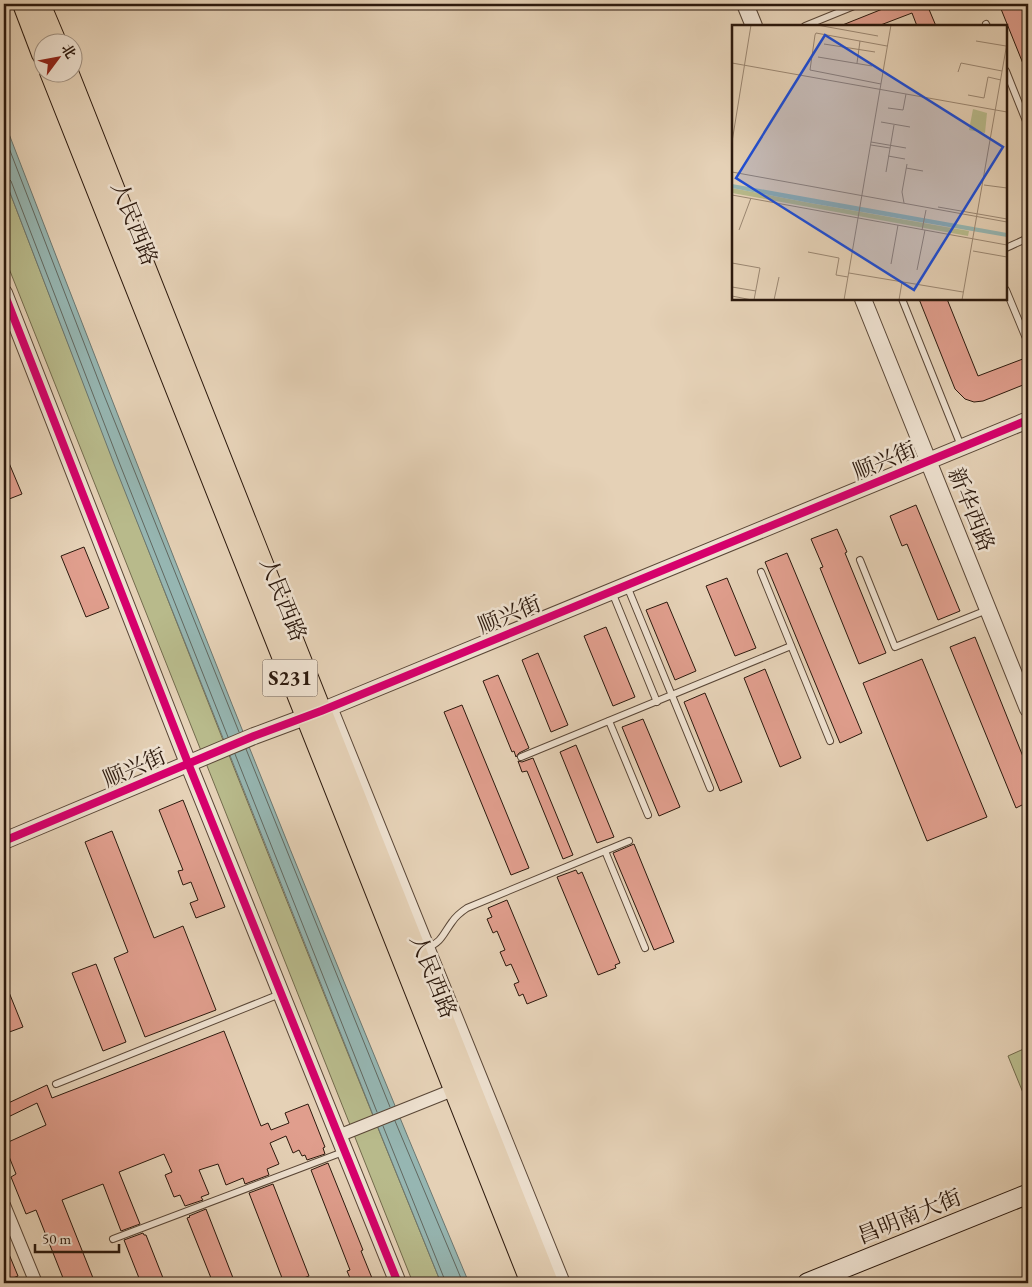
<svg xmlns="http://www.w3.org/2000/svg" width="1032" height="1287" font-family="'EB Garamond','Noto Serif SC',serif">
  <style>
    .green { fill: #b8ba8b; stroke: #726a4c }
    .water { fill: #96b6b2; stroke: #6c7770 }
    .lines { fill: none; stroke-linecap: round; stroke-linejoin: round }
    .shore { stroke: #616860; stroke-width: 1 }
    .building { fill: #e09e8d; stroke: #2c190d }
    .service-casing { stroke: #5a4737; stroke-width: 8 }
    .minor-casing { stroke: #5a4737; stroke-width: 14 }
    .tertiary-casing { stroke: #5a4737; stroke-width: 18 }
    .secondary-casing { stroke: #2c190d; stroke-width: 21 }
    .primary-casing { stroke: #2c190d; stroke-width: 22 }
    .service { stroke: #eee1d0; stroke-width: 6 }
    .minor { stroke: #eee1d0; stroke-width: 12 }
    .tertiary { stroke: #eee1d0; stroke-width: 16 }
    .secondary { stroke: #eee1d0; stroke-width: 19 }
    .primary { stroke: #e5d1b6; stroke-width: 20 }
    .cycleway-casing { stroke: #eee1d0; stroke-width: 11 }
    .cycleway { stroke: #d6006c; stroke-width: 8 }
    .labels { text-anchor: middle; stroke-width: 5; stroke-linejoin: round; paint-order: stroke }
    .shield { fill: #eee1d0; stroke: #665548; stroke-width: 1 }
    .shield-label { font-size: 21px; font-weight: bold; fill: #2c190d }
    .street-label { font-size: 22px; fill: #2c190d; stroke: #eee1d0 }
    .inset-road { fill: none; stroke: #9b8772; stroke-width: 1 }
    .view { fill: #1d4ed8; fill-opacity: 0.15; stroke: #1d4ed8; stroke-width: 2.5 }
    .inset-edge { fill: none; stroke: #2c190d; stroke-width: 2.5 }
  </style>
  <rect width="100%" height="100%" fill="#e5d1b6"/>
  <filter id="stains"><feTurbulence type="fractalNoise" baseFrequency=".004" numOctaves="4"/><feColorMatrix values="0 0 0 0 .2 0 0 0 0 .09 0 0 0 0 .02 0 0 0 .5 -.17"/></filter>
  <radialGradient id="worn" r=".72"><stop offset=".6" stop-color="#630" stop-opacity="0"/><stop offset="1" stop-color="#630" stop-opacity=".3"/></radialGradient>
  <g class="green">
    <path d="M4 177C146 547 291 916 441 1283H413L4 256Z"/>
    <path d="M1028 1047V1105L1008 1056Z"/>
  </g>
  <path class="water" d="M4 121C154 511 307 899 469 1283H441L381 1135 114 464 4 177Z"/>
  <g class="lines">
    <g class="shore">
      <path d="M4 135 104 395 239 732"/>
      <path d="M4 177 8 178 11 181 119 462 228 737"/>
      <path d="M246 749 390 1107"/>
      <path d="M235 754 377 1112"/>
      <path d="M395 1121 463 1283"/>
      <path d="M383 1126 446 1283"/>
    </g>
  </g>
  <g class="building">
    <path d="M895 4H934L928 7 936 26H917L912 13 878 26H840Z"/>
    <path d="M999 4H1024L1028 14V76Z"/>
    <path d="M919 299H947L978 376 1028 357V383L983 401 974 402 965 399 955 389Z"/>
    <path d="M4 451 22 494 4 501Z"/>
    <path d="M916 505 960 611 938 620 907 544 902 546 890 516Z"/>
    <path d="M837 529 847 552 845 553 886 653 859 664 820 568 823 567 811 539Z"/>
    <path d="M84 547 109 608 86 617 61 556Z"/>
    <path d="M787 553 862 733 840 743 765 562Z"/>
    <path d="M727 578 756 648 735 656 706 586Z"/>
    <path d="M667 602 696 671 675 680 646 610Z"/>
    <path d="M606 627 635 697 613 706 584 636Z"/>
    <path d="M975 637 1028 769V802L1016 808 950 647Z"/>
    <path d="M538 653 568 725 551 732 522 660Z"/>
    <path d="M922 659 987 817 927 841 863 683Z"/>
    <path d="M765 669 801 758 780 767 744 678Z"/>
    <path d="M498 675 529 748 519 753 516 757 514 751 512 752 483 681Z"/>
    <path d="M705 693 742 782 720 791 684 702Z"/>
    <path d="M462 705 529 868 511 875 444 712Z"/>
    <path d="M643 719 680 807 659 816 622 727Z"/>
    <path d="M576 745 614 837 597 843 560 752Z"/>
    <path d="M533 758 573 855 563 859 527 771 522 772 518 761 522 762Z"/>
    <path d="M183 800 225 907 196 918 190 903 198 900 191 882 183 885 178 871 183 870 159 810Z"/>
    <path d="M112 831 154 938 183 926 216 1010 145 1037 114 958 128 952 85 842Z"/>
    <path d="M634 844 674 942 654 950 613 853Z"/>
    <path d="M576 870 578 874 582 872 620 963 615 965 616 968 598 975 557 877Z"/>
    <path d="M507 900 547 996 527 1004 523 994 519 996 514 984 519 982 511 964 506 966 500 952 505 950 497 931 493 933 487 919 492 917 488 908Z"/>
    <path d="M96 964 126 1042 103 1051 72 973Z"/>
    <path d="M4 980 23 1027 4 1034Z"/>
    <path d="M224 1031 261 1126 268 1123 271 1130 289 1123 285 1113 308 1104 325 1147 323 1148 325 1154 307 1160 305 1155 302 1156 299 1150 293 1153 286 1136 270 1143 279 1164 267 1169 269 1175 245 1184 243 1178 226 1185 218 1164 199 1170 209 1194 201 1197 203 1200 185 1206 180 1195 174 1197 165 1175 172 1172 164 1154 119 1172 140 1224 121 1231 103 1184 62 1200 95 1283H65L36 1210 26 1214 11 1177 16 1174 4 1144 46 1125 37 1103 4 1119V1105L47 1085 52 1098Z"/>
    <path d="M328 1163 363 1250 361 1251 374 1283H352L347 1271 350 1270 311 1170Z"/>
    <path d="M273 1184 309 1276 291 1283H284L249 1193Z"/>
    <path d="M206 1209 235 1283H213L187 1218 190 1217 189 1216Z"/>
    <path d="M143 1233 144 1235H146L165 1283H141L124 1240Z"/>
    <path d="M4 1242 18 1276 8 1280 4 1269Z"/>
  </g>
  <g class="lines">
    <g class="service-casing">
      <g id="service">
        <path d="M986 24 987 26"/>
        <path d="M805 26 859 4"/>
        <path d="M1006 71 1028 126"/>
        <path d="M1006 248 1028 238"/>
        <path d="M1006 290 1028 343"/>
        <path d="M902 299 961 446"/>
        <path d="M860 560 895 647 987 610"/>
        <path d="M761 572 830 741"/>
        <path d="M627 586 710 788"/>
        <path d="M612 592 657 702"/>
        <path d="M609 721 648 815"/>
        <path d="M521 757 791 646"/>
        <path d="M605 851 645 948"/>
        <path d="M427 948C442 942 443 934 452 922 456 916 461 912 467 908L629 841"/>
        <path d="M56 1084 280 994"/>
        <path d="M113 1239 343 1152"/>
      </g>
    </g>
    <g class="minor-casing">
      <g id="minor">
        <path d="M331 707 564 1283"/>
        <path d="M338 1136 453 1090"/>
        <path d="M4 1205 36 1283"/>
      </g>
    </g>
    <g class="tertiary-casing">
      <g id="tertiary">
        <path d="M745 4 754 26"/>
        <path d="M4 293 188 763 398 1283"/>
        <path d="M863 299 1028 709"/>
        <path d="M4 841 254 736 321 711 1028 420"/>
      </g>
    </g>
    <g class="secondary-casing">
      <path id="secondary" d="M807 1283 1028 1194"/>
    </g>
    <g class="primary-casing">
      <g id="primary">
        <path d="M23 4 42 54"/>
        <path d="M40 4 56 42"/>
        <path d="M50 72 531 1283"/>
        <path d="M68 72 548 1283"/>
      </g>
    </g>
    <use href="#service" class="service"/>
    <use href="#minor" class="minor"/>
    <use href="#tertiary" class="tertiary"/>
    <use href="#secondary" class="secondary"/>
    <use href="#primary" class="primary"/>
    <g class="cycleway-casing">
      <g id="cycleway">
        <path d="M4 293 188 763 398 1283"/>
        <path d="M4 841 254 736 321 711 1028 420"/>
      </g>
    </g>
    <use href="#cycleway" class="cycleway"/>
  </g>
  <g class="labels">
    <rect class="shield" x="262.5" y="659.5" width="55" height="37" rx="4"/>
    <g class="shield-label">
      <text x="290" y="685">S231</text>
    </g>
    <g class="street-label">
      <text transform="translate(135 223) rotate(68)" y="8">人民西路</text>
      <text transform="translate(884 460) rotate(-22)" y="8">顺兴街</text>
      <text transform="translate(972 509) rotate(68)" y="8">新华西路</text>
      <text transform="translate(284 599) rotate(68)" y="8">人民西路</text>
      <text transform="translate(509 614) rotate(-22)" y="8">顺兴街</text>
      <text transform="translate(134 767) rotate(-23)" y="8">顺兴街</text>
      <text transform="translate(434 976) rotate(68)" y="8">人民西路</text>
      <text transform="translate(909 1216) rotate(-22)" y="8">昌明南大街</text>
    </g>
  </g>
  <g transform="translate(732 25)">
    <rect width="275" height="275" fill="#e5d1b6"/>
    <path d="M241 84 255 88 253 108 237 105ZM0 163 78 178 237 206 236 211 0 168Z" fill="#b8ba8b"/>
    <path d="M0 159 275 208V212L78 178 0 163Z" fill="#96b6b2"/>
    <path class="inset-road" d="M85 0 146 11M244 16 274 21M92 19 143 27M86 32 140 41M0 38 275 87M125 38 128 16M226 47 229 38 270 46M149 59 78 45 83 10 84 8 155 21M236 70 252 73 256 52 269 55M156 83 171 85 174 69M149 97 178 102M0 117 19 0M139 117 174 123M139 120 158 123M156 131 173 134M174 143 191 146M0 147 275 197M154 147 162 100M252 160 275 163M0 170 275 220M172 178 170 167 175 139M206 182 275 194M7 205 19 173M190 205 194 185M241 226 275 232M76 227 107 233 104 250 116 252M0 238 28 243 22 275M159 239 166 200M185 245 193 205M117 248 231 267M0 262 24 266M0 271 20 275M42 275 47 252M112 275 159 0M167 275 170 257M230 275 275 18"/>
    <path class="view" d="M93 10 271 122 182 265 4 153Z"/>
    <rect width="275" height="275" class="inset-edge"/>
  </g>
  <rect width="1032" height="1287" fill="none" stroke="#e5d1b6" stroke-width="20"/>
  <rect x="5" y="5" width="1022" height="1277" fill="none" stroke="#2c190d" stroke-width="2.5"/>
  <rect x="10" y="10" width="1012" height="1267" fill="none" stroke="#2c190d"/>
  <g transform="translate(58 58) rotate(58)"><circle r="24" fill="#eee1d0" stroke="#a09182"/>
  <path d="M0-4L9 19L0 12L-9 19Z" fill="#8f2418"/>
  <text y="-8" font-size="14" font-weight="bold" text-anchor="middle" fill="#2c190d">北</text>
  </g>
  <path d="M35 1244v8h84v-8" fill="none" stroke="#2c190d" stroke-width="2.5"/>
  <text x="42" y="1244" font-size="15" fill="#2c190d" stroke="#eee1d0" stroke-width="4" paint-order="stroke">50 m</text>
  <rect width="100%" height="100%" filter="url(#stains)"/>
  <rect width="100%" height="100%" fill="url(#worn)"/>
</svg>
